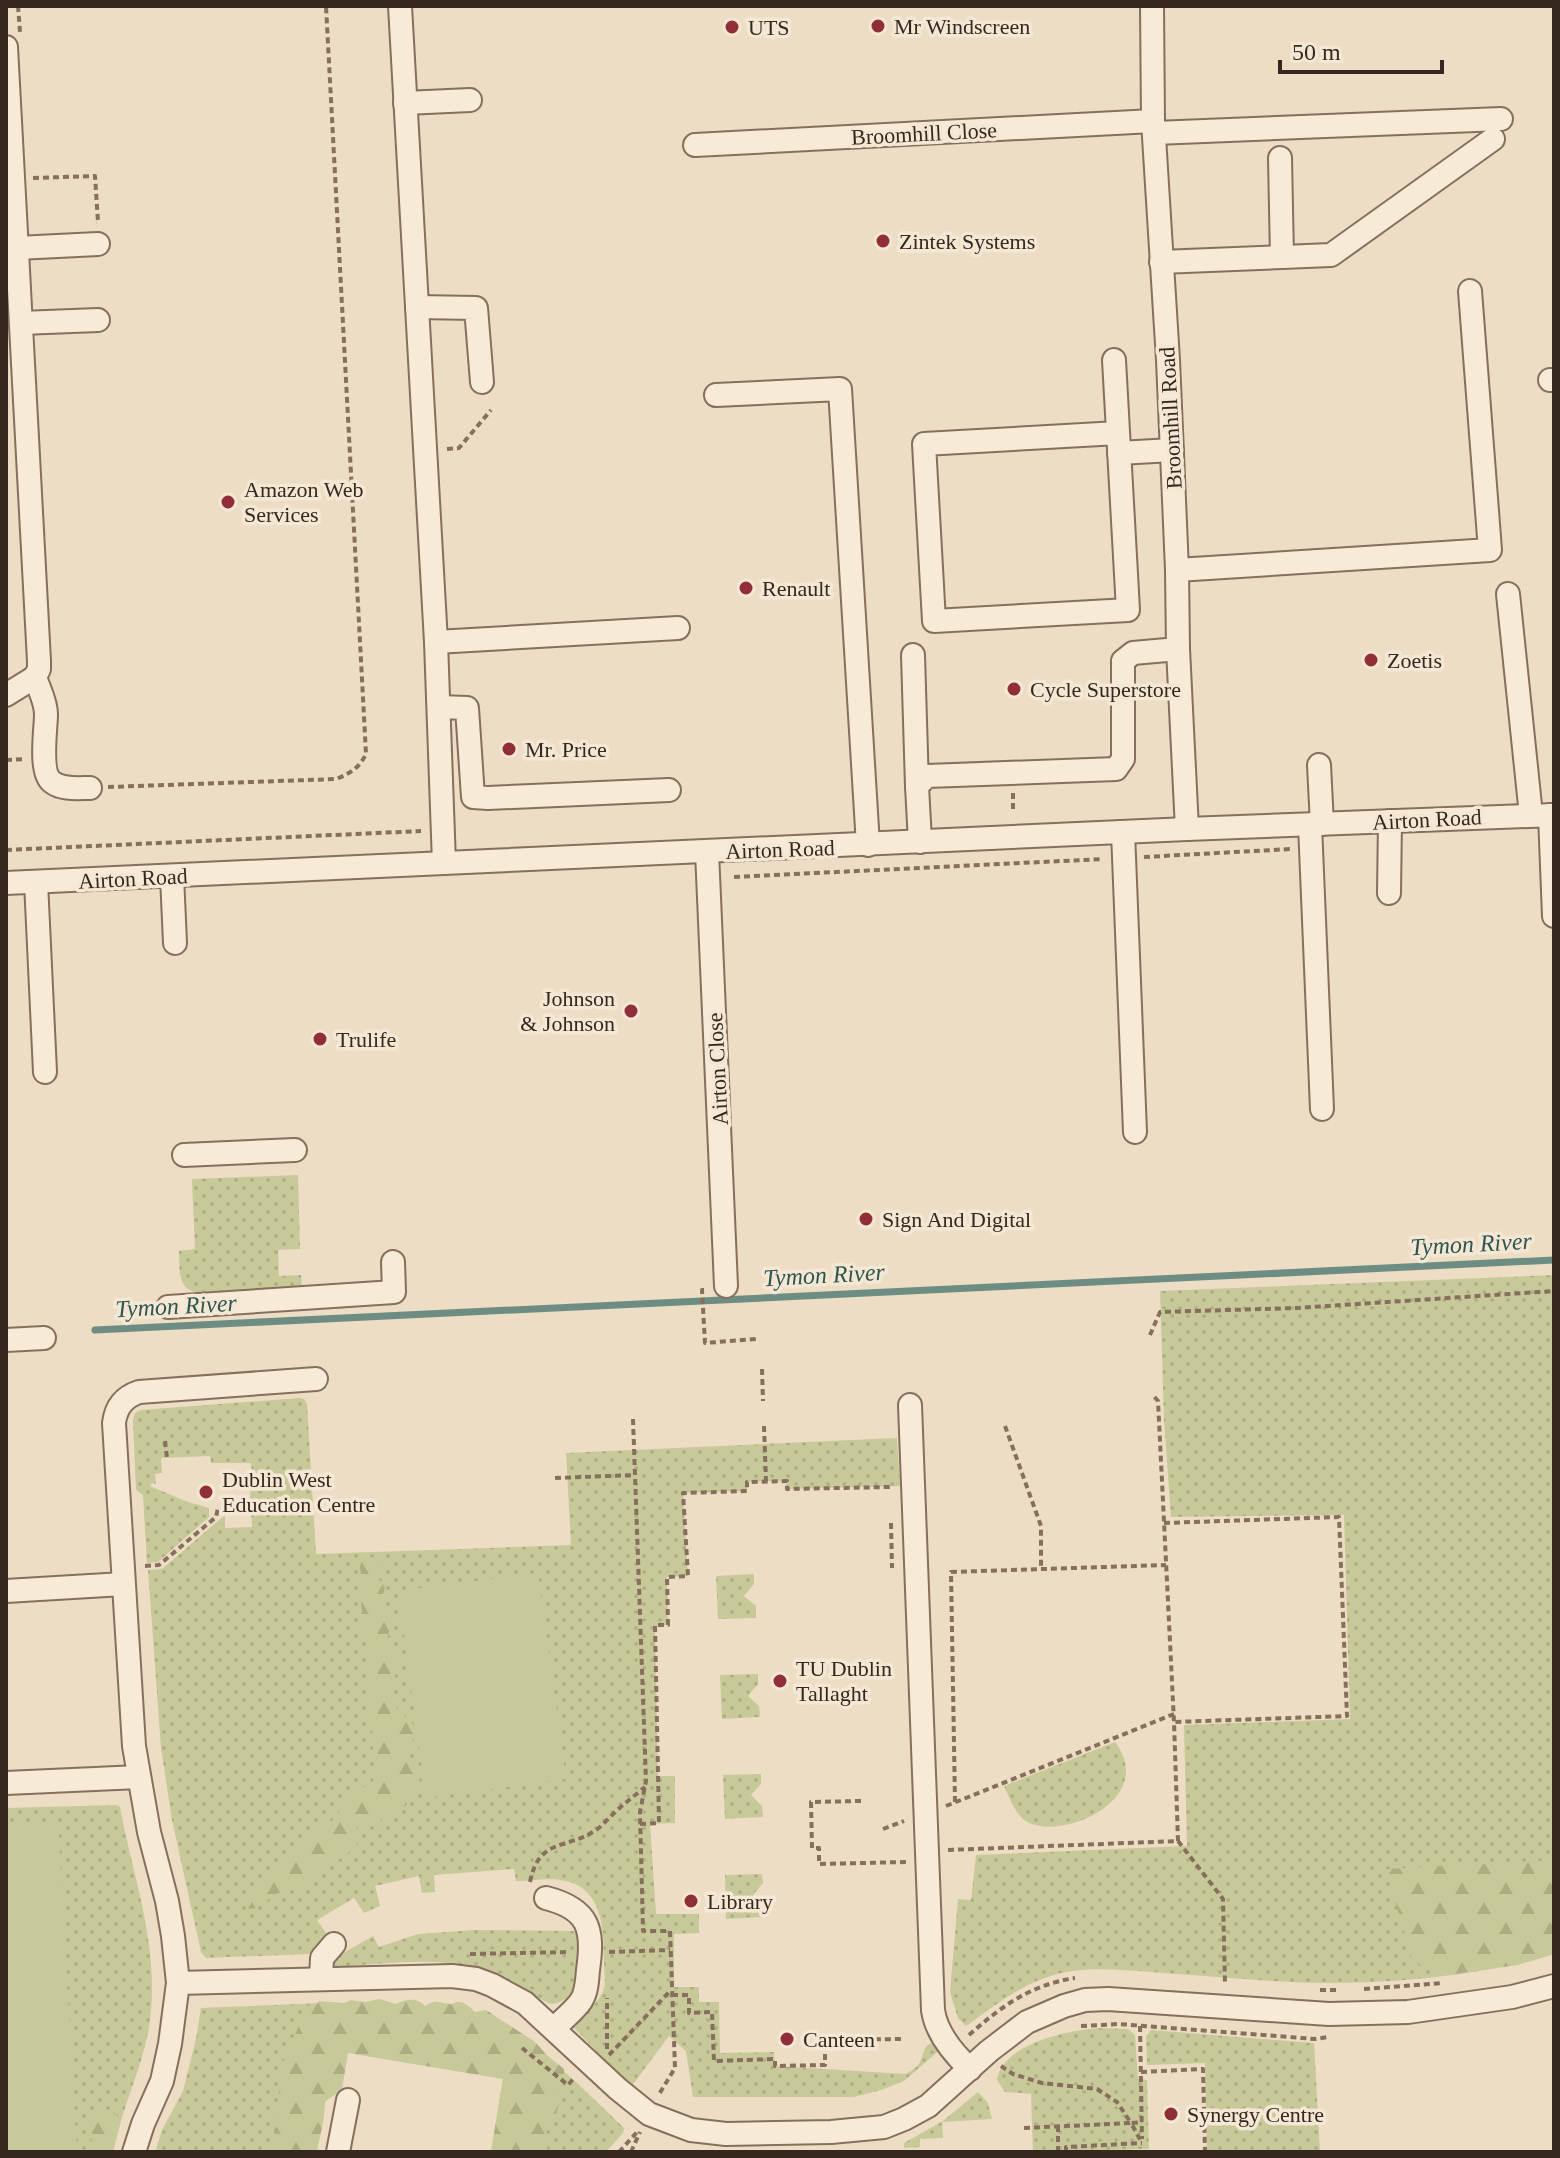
<svg xmlns="http://www.w3.org/2000/svg" width="1560" height="2158" font-family="Georgia,serif">
  <style>
    .grass { fill: url(#grass-dots) }
    .forest { fill: url(#forest-firs) }
    .pitch { fill: #c8c999 }
    .lines { fill: none; stroke-linecap: round; stroke-linejoin: round }
    .stream { stroke: #6d8d83; stroke-width: 7 }
    .minor-casing { stroke: #866f5c; stroke-width: 26 }
    .path { stroke: #866f5c; stroke-width: 4; stroke-dasharray: 6 4; stroke-linecap: butt }
    .minor { stroke: #f7ebd7; stroke-width: 22 }
    .poi-dot { fill: #912f37; stroke: #f4e8d4; stroke-width: 3 }
    .labels { text-anchor: middle; stroke-width: 7; stroke-linejoin: round; paint-order: stroke }
    .poi-label { font-size: 22px; fill: #36281f; stroke: #f4e8d4; text-anchor: start }
    .street-label { font-size: 22px; fill: #36281f; stroke: #f4e8d4 }
    .water-label { font-size: 24px; font-style: italic; fill: #2f5550; stroke: #f4e8d4 }
  </style>
  <defs>
    <pattern id="grass-dots" width="8" height="8" patternUnits="userSpaceOnUse" patternTransform="scale(2)"><rect width="8" height="8" fill="#c8c999"/><path d="M2 2h.1M6 6h.1" fill="none" stroke="#acad83" stroke-width="1.8" stroke-linecap="round"/></pattern>
    <pattern id="forest-firs" width="22" height="20" patternUnits="userSpaceOnUse" patternTransform="scale(2)"><rect width="22" height="20" fill="#c8c999"/><path d="M5 1l3.5 6h-7zM16 11l3.5 6h-7z" fill="#acad83"/></pattern>
  </defs>
  <rect width="100%" height="100%" fill="#ecddc4"/>
  <g class="grass">
    <path d="M298 1175 300 1249 278 1250 279 1276 301 1275 302 1291 202 1294C176 1290 180 1272 179 1251L195 1249 192 1179Z"/>
    <path d="M1554 1275V1954C1470 1979 1360 1987 1272 1981 1231 1978 1191 1975 1151 1972 1120 1970 1084 1966 1054 1975 1021 1984 993 2007 966 2026L958 2018 950 1992 958 1899 971 1900 976 1855 1187 1846 1184 1725 1350 1719 1344 1515 1171 1517 1164 1420 1160 1291Z"/>
    <path d="M300 1398 304 1399 307 1404 316 1554 571 1545 566 1453 897 1438 900 1486 787 1489 786 1481 747 1482V1491L683 1493 688 1576 667 1577 668 1625 655 1626 658 1776H675V1823L650 1824 656 1914H699V1933L674 1934V1987H699V2002H719L720 2053 774 2052 775 2066 906 2074C911 2071 918 2067 920 2062 925 2052 922 2046 934 2042L942 2048 904 2081 881 2090 854 2097H693L686 2051 669 2036 631 2087 574 2028C581 2019 602 1999 604 1988 606 1981 604 1971 604 1963 604 1932 604 1890 566 1881 550 1877 532 1881 516 1881L514 1869 434 1875 435 1892 422 1893 419 1876 375 1886 380 1906 364 1913 354 1898 317 1920 328 1936 309 1954 206 1958 201 1952 172 1820 161 1748 148 1570 162 1569 225 1515V1528L252 1527 250 1491H261V1482L253 1483 251 1463H211L210 1456 161 1458 162 1473 155 1474 156 1484 152 1483 150 1486 185 1501 209 1508V1517L158 1562 147 1563 143 1495 136 1490 133 1421 135 1413 141 1410Z"/>
    <path d="M754 1574V1584L744 1596 756 1606V1618L718 1619 716 1576Z"/>
    <path d="M758 1674V1684L748 1696 759 1706 760 1717 722 1719 720 1675Z"/>
    <path d="M1115 1742C1160 1801 1055 1845 1023 1819 1014 1811 1009 1797 1004 1786Z"/>
    <path d="M761 1774V1784L751 1795 762 1806 763 1817 725 1819 723 1775Z"/>
    <path d="M116 1805 120 1807C134 1883 161 1948 149 2027 142 2070 121 2109 113 2152H6V1808Z"/>
    <path d="M762 1874 763 1883 753 1895 764 1906V1917L726 1919 725 1875Z"/>
    <path d="M473 1930 578 1931C579 1955 584 2002 551 2004 532 1996 516 1982 496 1974 449 1954 385 1964 335 1967L333 1965V1959L373 1936 379 1947 418 1934Z"/>
    <path d="M324 2003 300 2152H155L162 2130 183 2091 196 2039 201 2008Z"/>
    <path d="M1100 2028 1128 2029 1135 2035 1138 2079 1147 2080 1149 2149 1033 2152 1031 2094 1005 2092 997 2080C1003 2043 1069 2030 1100 2028Z"/>
    <path d="M1151 2030 1314 2043 1320 2152H1207L1205 2063 1147 2065 1146 2036Z"/>
    <path d="M526 2038 577 2083 624 2128 623 2133 606 2152H491L509 2041Z"/>
    <path d="M978 2092 988 2103 992 2119 942 2122 943 2138 920 2139V2147L904 2148V2143L943 2121Z"/>
  </g>
  <g class="forest">
    <path d="M368 1556 379 1559 384 1568 379 1579 385 1588 382 1598 392 1618 387 1640 401 1660C396 1676 387 1688 398 1704L396 1712 403 1711 407 1721 413 1724C414 1735 413 1751 405 1757 417 1771 430 1789 411 1802 404 1807 399 1809 392 1809L393 1815 387 1818 379 1816 383 1825C376 1829 367 1824 358 1826L356 1830 357 1845C348 1854 333 1866 321 1866L311 1880 297 1889 278 1893 256 1908 248 1909 244 1902C256 1892 261 1878 273 1868H279L286 1865 285 1856 291 1851 305 1846 311 1832 330 1823 339 1812 346 1794 374 1783C371 1773 372 1767 378 1760L373 1752 372 1728 366 1723 372 1710 368 1702 369 1693 372 1691 367 1679 366 1663 369 1652 368 1644 357 1631 362 1611 357 1578 361 1574 360 1568 361 1560Z"/>
    <path d="M1554 1860V1954L1518 1965 1440 1976 1412 1960 1386 1869Z"/>
    <path d="M379 1999 396 2004C405 1999 417 1997 425 2006 438 1998 439 2004 451 2004 453 2004 455 2002 457 2002 465 2001 470 2007 475 2012L486 2010 535 2042 548 2056 564 2069V2083L557 2093C563 2106 555 2116 546 2127L548 2141 546 2152H491L503 2079 348 2053 342 2089 325 2102C325 2119 320 2135 317 2152H270L276 2144 274 2130 278 2124 273 2113 280 2103 278 2085 281 2080 279 2071 300 2023 306 2019 319 2001 344 2003 351 2000 366 2002Z"/>
    <path d="M105 2109 113 2111 121 2121 113 2152H91L92 2135 89 2125 94 2114Z"/>
  </g>
  <g class="pitch">
    <path d="M538 1573 566 1779 426 1798 398 1591Z"/>
    <path d="M58 1822 77 2152H6V1826Z"/>
  </g>
  <g class="lines">
    <path class="stream" d="M95 1330 1554 1260"/>
    <g class="minor-casing">
      <g id="minor">
        <path d="M400 6 436 642 444 863"/>
        <path d="M1152 6 1153 121 1168 360 1177 570 1178 649 1187 829"/>
        <path d="M6 47 39 661V669L35 677C39 689 46 702 46 714 46 729 39 772 52 782 62 790 78 788 90 788"/>
        <path d="M405 103 470 100"/>
        <path d="M1155 133 1501 119"/>
        <path d="M695 145 1153 121"/>
        <path d="M1280 158 1282 257"/>
        <path d="M17 248 98 244"/>
        <path d="M1161 262 1331 255 1493 139"/>
        <path d="M417 307 476 308 482 382"/>
        <path d="M21 323 98 320"/>
        <path d="M1114 360 1128 610 934 621 924 444 1118 433"/>
        <path d="M1550 380H1554"/>
        <path d="M716 395 840 389 868 845"/>
        <path d="M1119 453 1172 450"/>
        <path d="M1177 570 1490 550 1470 291"/>
        <path d="M1508 594 1531 815"/>
        <path d="M436 642 678 628"/>
        <path d="M913 655 917 786"/>
        <path d="M6 695 35 677"/>
        <path d="M439 707 467 708 473 797 488 798 669 790"/>
        <path d="M1319 765 1322 824"/>
        <path d="M1550 815 1554 916"/>
        <path d="M1310 825 1322 1109"/>
        <path d="M1123 832 1135 1132"/>
        <path d="M920 842 917 786 927 776 1116 769 1123 759V661L1133 653 1178 649"/>
        <path d="M707 852 726 1286"/>
        <path d="M172 876 175 943"/>
        <path d="M36 882 45 1072"/>
        <path d="M6 883 1187 829 1554 815"/>
        <path d="M1389 893 1390 821"/>
        <path d="M184 1155 295 1150"/>
        <path d="M168 1307 394 1292 393 1262"/>
        <path d="M6 1340 44 1338"/>
        <path d="M910 1405 933 2010C936 2032 954 2054 970 2069"/>
        <path d="M6 1591 123 1584"/>
        <path d="M6 1783 139 1777"/>
        <path d="M546 1898C589 1909 594 1929 588 1970 587 1980 587 1992 581 2001 574 2011 563 2019 555 2028"/>
        <path d="M321 1979 322 1958 334 1944"/>
        <path d="M178 1983 452 1976 476 1979 492 1985 525 2003 618 2089 649 2114 691 2130 726 2134 831 2132 884 2127 904 2119 928 2106 989 2051 1027 2022 1064 2006 1085 2000 1108 1999 1329 2014 1408 2012 1512 1997 1554 1986"/>
        <path d="M134 2152 143 2124 162 2081 170 2044 178 1983 173 1936 167 1901 149 1832 134 1746 114 1423C116 1407 124 1397 139 1392L316 1379"/>
        <path d="M338 2152 348 2100"/>
      </g>
    </g>
    <g class="path">
      <path d="M18 6 20 32"/>
      <path d="M33 178 95 176 98 222H96"/>
      <path d="M447 449 459 448 491 410"/>
      <path d="M6 760 25 759"/>
      <path d="M108 787 336 779C351 773 359 768 366 754L326 6"/>
      <path d="M1013 793V812"/>
      <path d="M6 850 421 831"/>
      <path d="M1144 857 1291 849"/>
      <path d="M734 877 1103 859"/>
      <path d="M704 1290H702L705 1343 756 1339"/>
      <path d="M1150 1335 1160 1312 1297 1308 1554 1291"/>
      <path d="M762 1369 763 1401"/>
      <path d="M633 1419 646 1781 640 1812 643 1931H670L675 2068 658 2096"/>
      <path d="M764 1426 766 1481"/>
      <path d="M1005 1426 1041 1526V1569"/>
      <path d="M165 1441 167 1458"/>
      <path d="M555 1478 635 1475"/>
      <path d="M891 1523 892 1568"/>
      <path d="M1164 1523 1339 1517 1347 1716 1174 1722"/>
      <path d="M145 1566 159 1565 216 1517 218 1508"/>
      <path d="M861 1801 811 1802 812 1848H819V1864L906 1862"/>
      <path d="M955 1802 951 1572 1166 1565"/>
      <path d="M946 1806 1174 1714"/>
      <path d="M640 1824 659 1823 655 1625H668L667 1577 688 1576 683 1493 747 1491V1482L787 1481V1489L890 1487V1490"/>
      <path d="M883 1829 904 1821"/>
      <path d="M1178 1841 1223 1899 1225 1985"/>
      <path d="M948 1850 1178 1841 1174 1722 1158 1401 1152 1394"/>
      <path d="M530 1882C539 1837 567 1850 596 1830 601 1827 606 1821 610 1817 621 1806 633 1797 645 1787"/>
      <path d="M609 1952 670 1950"/>
      <path d="M470 1954 569 1952"/>
      <path d="M1364 1989 1443 1983"/>
      <path d="M1320 1990H1339"/>
      <path d="M672 1995H689V2013L712 2012 714 2061 775 2059V2066L825 2065V2040L901 2039"/>
      <path d="M1081 2026 1119 2024 1315 2039 1328 2037"/>
      <path d="M1140 2026 1142 2139"/>
      <path d="M969 2035C1002 2006 1030 1985 1075 1978"/>
      <path d="M522 2048 568 2085 575 2077"/>
      <path d="M607 2049V1998"/>
      <path d="M609 2055 671 1990"/>
      <path d="M1001 2066 1013 2074 1042 2083 1097 2089 1117 2102 1131 2123 1142 2122"/>
      <path d="M1141 2072 1203 2069 1205 2152"/>
      <path d="M1058 2126V2152"/>
      <path d="M1024 2128 1131 2123 1142 2143"/>
      <path d="M619 2152 638 2131"/>
      <path d="M631 2152 640 2132"/>
      <path d="M1066 2152V2147L1142 2143"/>
    </g>
    <use href="#minor" class="minor"/>
  </g>
  <g class="poi-dot">
    <circle cx="878" cy="26" r="8"/>
    <circle cx="732" cy="27" r="8"/>
    <circle cx="883" cy="241" r="8"/>
    <circle cx="228" cy="502" r="8"/>
    <circle cx="746" cy="588" r="8"/>
    <circle cx="1371" cy="660" r="8"/>
    <circle cx="1014" cy="689" r="8"/>
    <circle cx="509" cy="749" r="8"/>
    <circle cx="631" cy="1011" r="8"/>
    <circle cx="320" cy="1039" r="8"/>
    <circle cx="866" cy="1219" r="8"/>
    <circle cx="206" cy="1492" r="8"/>
    <circle cx="780" cy="1681" r="8"/>
    <circle cx="691" cy="1901" r="8"/>
    <circle cx="787" cy="2039" r="8"/>
    <circle cx="1171" cy="2114" r="8"/>
  </g>
  <g class="labels">
    <g class="poi-label">
      <text x="894" y="34">Mr Windscreen</text>
      <text x="748" y="35">UTS</text>
      <text x="899" y="249">Zintek Systems</text>
      <text x="244" y="497">Amazon Web<tspan x="244" dy="25">Services</tspan></text>
      <text x="762" y="596">Renault</text>
      <text x="1387" y="668">Zoetis</text>
      <text x="1030" y="697">Cycle Superstore</text>
      <text x="525" y="757">Mr. Price</text>
      <text x="615" y="1006" text-anchor="end">Johnson<tspan x="615" dy="25">&amp; Johnson</tspan></text>
      <text x="336" y="1047">Trulife</text>
      <text x="882" y="1227">Sign And Digital</text>
      <text x="222" y="1487">Dublin West<tspan x="222" dy="25">Education Centre</tspan></text>
      <text x="796" y="1676">TU Dublin<tspan x="796" dy="25">Tallaght</tspan></text>
      <text x="707" y="1909">Library</text>
      <text x="803" y="2047">Canteen</text>
      <text x="1187" y="2122">Synergy Centre</text>
    </g>
    <g class="street-label">
      <text transform="translate(924 133) rotate(-3)" y="8">Broomhill Close</text>
      <text transform="translate(1170 418) rotate(-93)" y="8">Broomhill Road</text>
      <text transform="translate(1427 819) rotate(-3)" y="8">Airton Road</text>
      <text transform="translate(780 849) rotate(-2)" y="8">Airton Road</text>
      <text transform="translate(133 878) rotate(-3)" y="8">Airton Road</text>
      <text transform="translate(717 1069) rotate(-93)" y="8">Airton Close</text>
    </g>
    <g class="water-label">
      <text transform="translate(1471 1244) rotate(-3)" y="8">Tymon River</text>
      <text transform="translate(824 1275) rotate(-3)" y="8">Tymon River</text>
      <text transform="translate(176 1306) rotate(-3)" y="8">Tymon River</text>
    </g>
  </g>
  <rect width="1560" height="2158" fill="none" stroke="#36281f" stroke-width="16"/>
  <path d="M1280 60v12h162v-12" fill="none" stroke="#36281f" stroke-width="4"/>
  <text x="1292" y="60" font-size="24" fill="#36281f" stroke="#f4e8d4" stroke-width="6" paint-order="stroke">50 m</text>
</svg>
